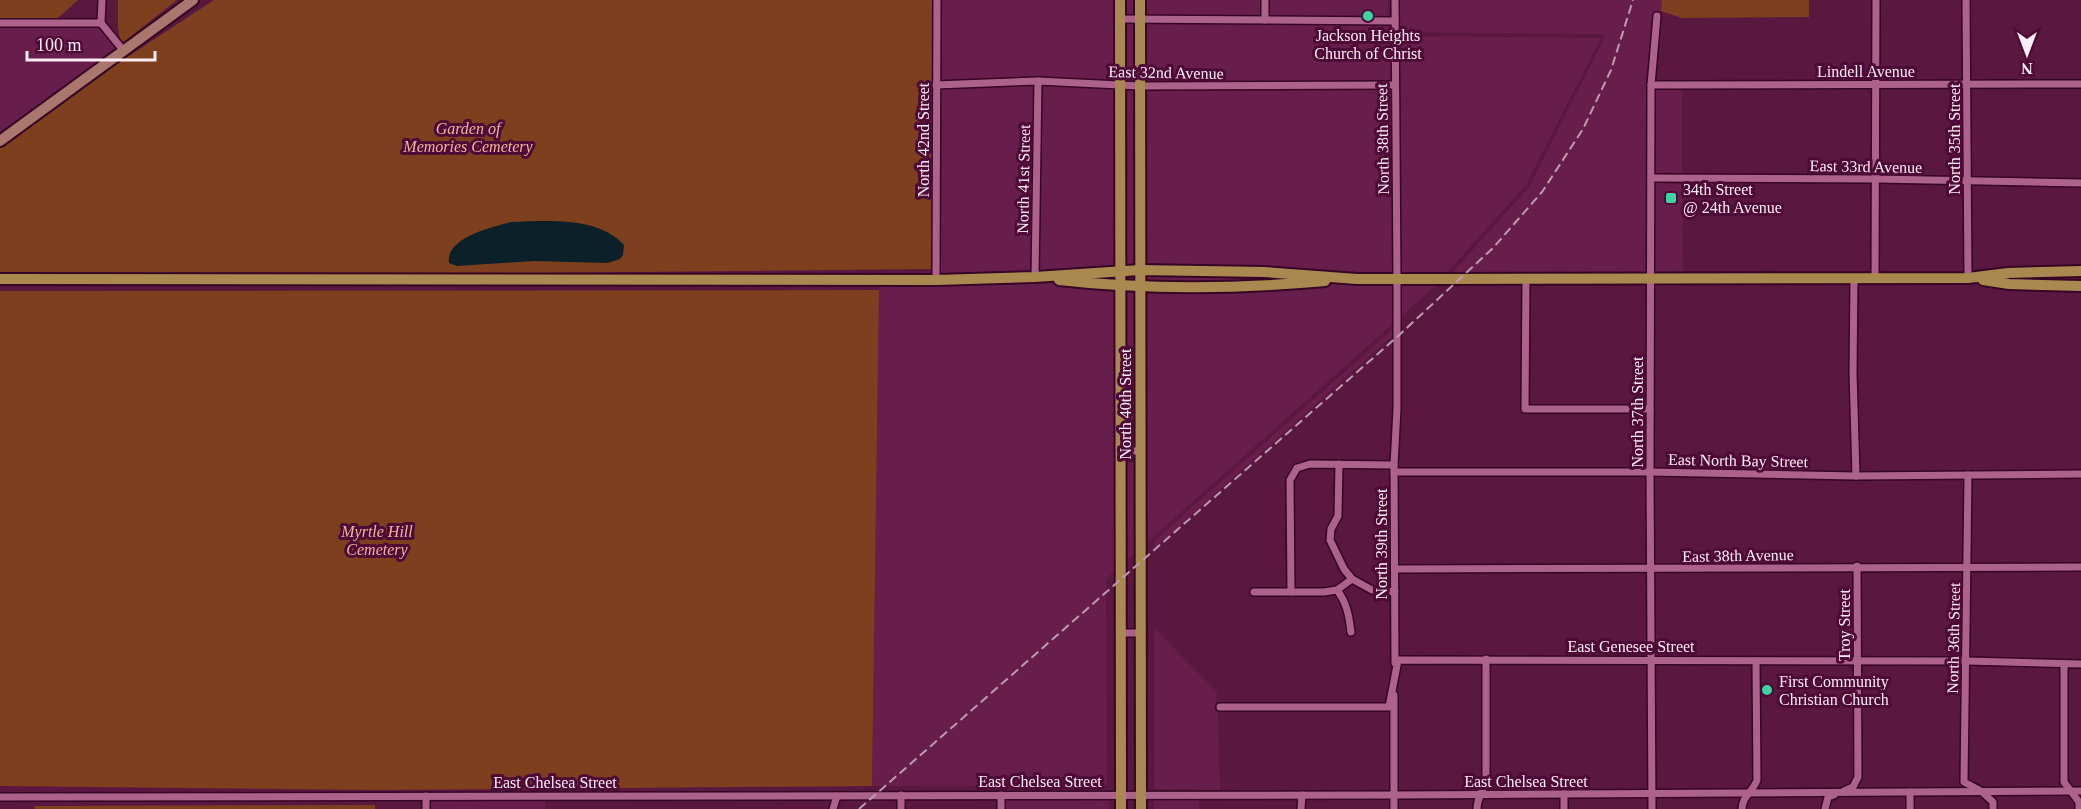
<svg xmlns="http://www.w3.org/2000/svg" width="2081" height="809" font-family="'Times New Roman',serif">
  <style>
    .built { fill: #681e4c }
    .green { fill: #7d3f1e }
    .water { fill: #0b2029 }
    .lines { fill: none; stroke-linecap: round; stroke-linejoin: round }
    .street-casing { stroke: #370525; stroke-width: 10 }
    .secondary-casing { stroke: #370525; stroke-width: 14 }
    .primary-casing { stroke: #370525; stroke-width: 14 }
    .street { stroke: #ac628b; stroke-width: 7 }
    .secondary { stroke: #ab766e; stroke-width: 10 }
    .primary { stroke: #aa8951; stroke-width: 10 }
    .rail { stroke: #bf9aaf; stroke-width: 2; stroke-dasharray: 9 4.5; stroke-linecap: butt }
    .poi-dot { fill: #3dd4a3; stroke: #4e0a36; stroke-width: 2 }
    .labels { text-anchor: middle; stroke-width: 6; stroke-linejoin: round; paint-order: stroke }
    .poi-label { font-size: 16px; fill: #ffedf6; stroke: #4e0a36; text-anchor: start }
    .street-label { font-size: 16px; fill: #ffedf6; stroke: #4e0a36 }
    .park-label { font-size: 16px; font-style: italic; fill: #eeb69b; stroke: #4e0a36 }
  </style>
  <rect width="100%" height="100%" fill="#5a1740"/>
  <g class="built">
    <path d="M937 0H1388L1389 36 1601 38 1526 185 1434 287 1106 579 1107 786H872L879 280H936Z"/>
    <path d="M1400 0H1662L1661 11H1653L1646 81V274H1451L1529 187 1605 37 1601 34 1400 32Z"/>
    <path d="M0 28H99L116 49 0 135Z"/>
    <rect x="1655" y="90" width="27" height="84"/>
    <path d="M1655 183 1682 184 1683 274H1655Z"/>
    <path d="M1393 329 1392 336 1155 548V540Z"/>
    <path d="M1154 628 1217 692 1215 712H1218L1220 790 1154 789Z"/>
    <path d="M1109 799V809H1005V800Z"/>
    <rect x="1154" y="799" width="45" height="10"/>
    <rect x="430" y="801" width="115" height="8"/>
  </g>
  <g class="green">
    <path d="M0 0H78L55 21 0 19Z"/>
    <path d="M118 0H177L121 44 118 28Z"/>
    <path d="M214 0H937L936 269 545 273H0V148L118 63Z"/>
    <path d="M1662 0H1809V17L1682 18 1661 11Z"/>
    <path d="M879 290 872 786 376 790 0 786V291Z"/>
    <path d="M375 805V809H35L34 806Z"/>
  </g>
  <path class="water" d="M511 222C547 221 598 216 624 245L623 255 620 259 607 263 534 261 457 266 449 263C445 238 492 227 511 222Z"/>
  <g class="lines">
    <g class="street-casing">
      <g id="street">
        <path d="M102 0 101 23 123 50"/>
        <path d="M1265 0V20"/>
        <path d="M1966 0 1968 278"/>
        <path d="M1120 19 1395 21"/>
        <path d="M0 23H101"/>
        <path d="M936 85 1038 81 1140 86 1395 85"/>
        <path d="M1651 85 2081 84"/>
        <path d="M1651 178 1877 179 2081 183"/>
        <path d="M1035 277 1038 81"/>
        <path d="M1526 279 1525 409H1650"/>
        <path d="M1854 279 1853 372 1856 476"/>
        <path d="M1875 279 1876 0"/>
        <path d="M936 280 937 0"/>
        <path d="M1121 451H1140"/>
        <path d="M1339 464 1338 516 1331 529 1330 540 1344 569 1352 579 1372 590 1395 592"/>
        <path d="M1394 472H1650L1856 476 2081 474"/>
        <path d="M1968 475 1964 782 1981 791 1993 802V809"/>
        <path d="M1395 569 2081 567"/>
        <path d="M1337 590C1347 603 1349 616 1351 632"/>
        <path d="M1254 592H1324L1337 590 1352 579"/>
        <path d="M1291 592 1290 480 1297 468 1310 464 1394 465"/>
        <path d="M1121 633H1141"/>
        <path d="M1395 663 1394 465 1397 409V279L1395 0"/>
        <path d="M2064 664V782L2079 802V809"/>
        <path d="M1220 707H1389L1398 660 1967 661 2081 664"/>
        <path d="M1844 791 1853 787 1858 777 1857 566"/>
        <path d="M426 796V809"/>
        <path d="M0 797 1394 795 2081 791"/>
        <path d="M833 809 837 796"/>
        <path d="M901 809V795"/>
        <path d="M1001 809V795"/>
        <path d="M1301 809 1302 795"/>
        <path d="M1394 809V695"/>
        <path d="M1477 809C1477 797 1484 790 1486 779V659"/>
        <path d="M1564 809V794"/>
        <path d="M1652 809 1650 472 1651 85 1657 16"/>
        <path d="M1742 809C1742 796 1753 792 1757 780L1756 661"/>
        <path d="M1825 809 1828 797 1834 795"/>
        <path d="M1910 809V792"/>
      </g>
    </g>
    <g class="secondary-casing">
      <path id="secondary" d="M0 141 193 0"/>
    </g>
    <g class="primary-casing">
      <g id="primary">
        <path d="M1120 0 1121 809"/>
        <path d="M1140 0 1141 809"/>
        <path d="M0 279 936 280 1035 277 1140 270 1264 272 1357 279H1443L1968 278 2008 273 2081 271"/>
        <path d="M1059 280C1147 290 1237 289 1325 281"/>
        <path d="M1983 280 2009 284 2081 286"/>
      </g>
    </g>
    <use href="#street" class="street"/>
    <use href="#secondary" class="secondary"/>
    <use href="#primary" class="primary"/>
    <path class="rail" d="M859 809 1397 337 1493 248 1542 192 1583 129 1611 70 1633 0"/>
  </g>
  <g class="poi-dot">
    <circle cx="1368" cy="16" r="6"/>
    <rect x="1665" y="192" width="12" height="12" rx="3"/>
    <circle cx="1767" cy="690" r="6"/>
  </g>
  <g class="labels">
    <g class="poi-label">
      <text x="1368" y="41" text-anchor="middle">Jackson Heights<tspan x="1368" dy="18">Church of Christ</tspan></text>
      <text x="1683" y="195">34th Street<tspan x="1683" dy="18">@ 24th Avenue</tspan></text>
      <text x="1779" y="687">First Community<tspan x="1779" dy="18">Christian Church</tspan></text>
    </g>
    <g class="street-label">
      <text x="1866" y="77">Lindell Avenue</text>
      <text transform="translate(1166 72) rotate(1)" y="6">East 32nd Avenue</text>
      <text transform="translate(1382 139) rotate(-91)" y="6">North 38th Street</text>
      <text transform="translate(1954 139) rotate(-90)" y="6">North 35th Street</text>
      <text transform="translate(923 140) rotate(-90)" y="6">North 42nd Street</text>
      <text transform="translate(1866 166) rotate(1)" y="6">East 33rd Avenue</text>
      <text transform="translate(1023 179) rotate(-89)" y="6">North 41st Street</text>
      <text transform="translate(1125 404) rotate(-90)" y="6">North 40th Street</text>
      <text transform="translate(1637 412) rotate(-90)" y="6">North 37th Street</text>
      <text transform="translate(1738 460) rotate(1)" y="6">East North Bay Street</text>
      <text transform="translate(1381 544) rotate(-90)" y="6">North 39th Street</text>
      <text transform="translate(1738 555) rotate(-1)" y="6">East 38th Avenue</text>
      <text transform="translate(1844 625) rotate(-90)" y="6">Troy Street</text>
      <text transform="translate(1953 638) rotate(-89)" y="6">North 36th Street</text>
      <text x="1631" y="652">East Genesee Street</text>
      <text x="1040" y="787">East Chelsea Street</text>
      <text x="1526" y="787">East Chelsea Street</text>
      <text x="555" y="788">East Chelsea Street</text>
    </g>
    <g class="park-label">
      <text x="468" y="134">Garden of<tspan x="468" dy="18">Memories Cemetery</tspan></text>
      <text x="377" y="537">Myrtle Hill<tspan x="377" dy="18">Cemetery</tspan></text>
    </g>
  </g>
  <g transform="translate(2027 54) rotate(180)" stroke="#4e0a36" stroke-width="4.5" paint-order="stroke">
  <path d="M0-4.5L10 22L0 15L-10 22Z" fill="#ffedf6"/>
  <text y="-9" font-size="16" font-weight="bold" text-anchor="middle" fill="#ffedf6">N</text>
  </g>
  <path d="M27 51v9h128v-9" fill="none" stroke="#ffedf6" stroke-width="3"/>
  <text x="36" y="51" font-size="18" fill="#ffedf6" stroke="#4e0a36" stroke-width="4.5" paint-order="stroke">100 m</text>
</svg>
